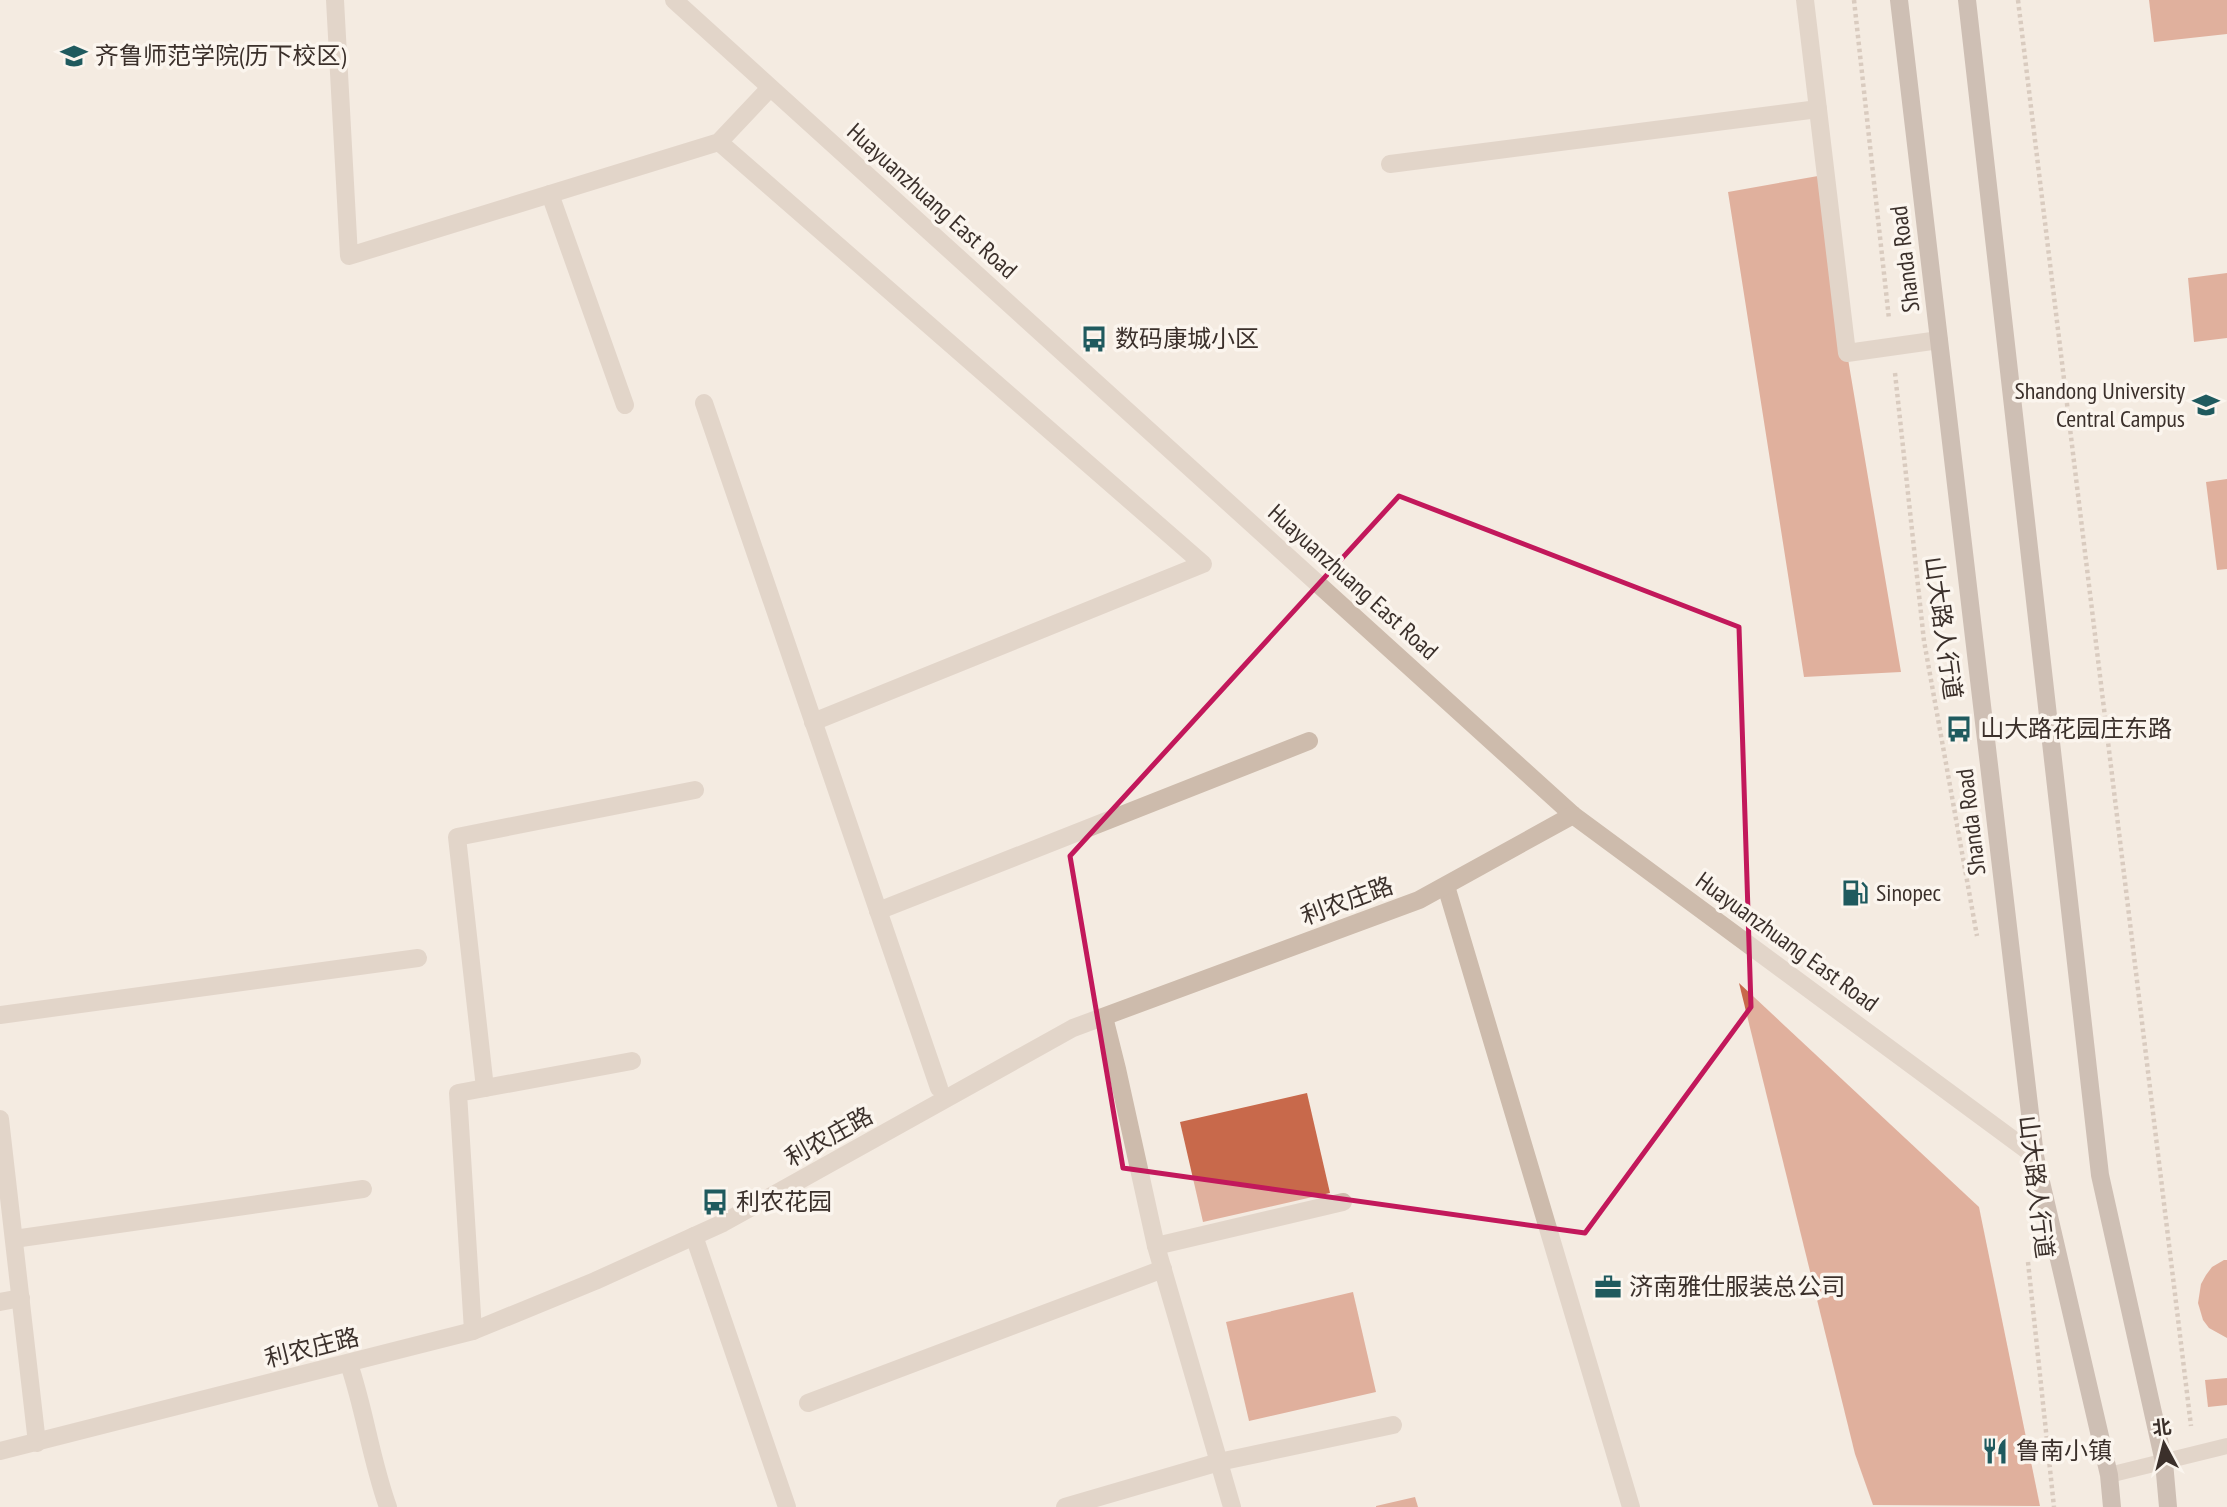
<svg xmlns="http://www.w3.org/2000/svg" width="2227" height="1507" font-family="'PT Sans Narrow','Noto Sans SC',sans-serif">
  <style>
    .building { fill: #c8694b }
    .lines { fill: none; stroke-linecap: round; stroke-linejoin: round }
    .path { stroke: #b9a596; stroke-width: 4.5; stroke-dasharray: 3.5 3.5; stroke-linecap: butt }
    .service { stroke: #cdbbac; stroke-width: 16 }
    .minor { stroke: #cdbbac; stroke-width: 18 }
    .tertiary { stroke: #cdbbac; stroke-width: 18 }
    .secondary { stroke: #a18a7d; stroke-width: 18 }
    .marked { fill: none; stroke: #c2185b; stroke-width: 5; stroke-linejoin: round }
    .labels { text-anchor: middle; stroke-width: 7; stroke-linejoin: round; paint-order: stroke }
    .poi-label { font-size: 24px; fill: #3b302b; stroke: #fbf5ee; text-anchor: start }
    .street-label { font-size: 24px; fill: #3b302b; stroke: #fbf5ee }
  </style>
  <rect width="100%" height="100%" fill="#f4ebe1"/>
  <g class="building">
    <path d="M2149 0H2227V34L2154 42Z"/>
    <path d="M1818 176 1847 353 1901 672 1804 677 1728 192Z"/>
    <path d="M2227 273V338L2194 342 2188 278Z"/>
    <path d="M2227 479V569L2217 570 2206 482Z"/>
    <path d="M1739 983 1979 1207 2040 1506 1873 1505 1855 1454Z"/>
    <path d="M1307 1093 1330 1193 1203 1222 1180 1122Z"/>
    <path d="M2224 1260H2227V1338L2209 1328 2203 1320 2198 1303 2201 1284 2206 1275 2212 1267Z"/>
    <path d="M1353 1292 1376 1392 1249 1421 1226 1322Z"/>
    <path d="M2227 1378V1405L2208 1407 2205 1380Z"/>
    <path d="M1415 1497 1418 1507H1376V1506Z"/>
  </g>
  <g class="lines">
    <g class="path">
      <path d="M1854 0 1889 319"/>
      <path d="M2018 0 2191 1426"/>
      <path d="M1895 373 1924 641 1977 936"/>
      <path d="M2028 1262 2054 1507"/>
    </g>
    <path class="service" d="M2109 1475 2227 1446"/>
    <g class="minor">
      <path d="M335 0 349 256 719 142 770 88"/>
      <path d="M1805 0 1847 353 1939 340"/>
      <path d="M719 142 1203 564 813 722"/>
      <path d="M1390 164 1818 109"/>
      <path d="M550 194 625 405"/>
      <path d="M704 403 939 1088"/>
      <path d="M1446 886 1631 1507"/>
      <path d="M878 911 1309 741"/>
      <path d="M0 1015 418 958"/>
      <path d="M1104 1017 1117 1069 1156 1246 1232 1507"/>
      <path d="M485 1088 457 837 695 790"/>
      <path d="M0 1119 37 1443"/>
      <path d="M694 1236 787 1507"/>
      <path d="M14 1239 363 1189"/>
      <path d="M1156 1246 1343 1202"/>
      <path d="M0 1302 21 1298"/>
      <path d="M473 1331 458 1093 632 1061"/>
      <path d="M349 1364C365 1411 371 1460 388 1507"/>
      <path d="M808 1403 1163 1269"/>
      <path d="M1065 1507 1219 1462 1393 1425"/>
    </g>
    <g class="tertiary">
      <path d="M674 0 1573 815 2035 1156"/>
      <path d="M0 1451 473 1331 595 1281 723 1223 1073 1028 1419 900 1573 815"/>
    </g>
    <g class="secondary">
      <path d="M1899 0 2035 1156 2109 1475 2112 1507"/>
      <path d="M1967 0 2100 1175 2164 1462 2168 1507"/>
    </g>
  </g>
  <path d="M0 0H2227V1507H0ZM1399 496 1739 627 1751 1007 1585 1233 1123 1168 1070 856Z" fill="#f4ebe1" fill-opacity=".55" fill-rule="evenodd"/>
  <path class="marked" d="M1399 496 1739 627 1751 1007 1585 1233 1123 1168 1070 856Z"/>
  <defs>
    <g id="university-bare" transform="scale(2.1)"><path d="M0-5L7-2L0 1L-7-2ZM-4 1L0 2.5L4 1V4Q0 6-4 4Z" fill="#1f5a5e" stroke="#fbf5ee" stroke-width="2.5" paint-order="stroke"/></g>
    <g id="bus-bare" transform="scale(2.1)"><path d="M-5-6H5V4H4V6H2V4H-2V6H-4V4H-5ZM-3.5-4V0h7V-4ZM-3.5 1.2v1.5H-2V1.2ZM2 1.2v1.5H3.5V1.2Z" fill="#1f5a5e" stroke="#fbf5ee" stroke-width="2.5" paint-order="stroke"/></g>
    <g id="fuel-bare" transform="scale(2.1)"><path d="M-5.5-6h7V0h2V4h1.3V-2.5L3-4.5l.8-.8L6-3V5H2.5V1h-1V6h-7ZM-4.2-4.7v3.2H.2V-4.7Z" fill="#1f5a5e" stroke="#fbf5ee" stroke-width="2.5" paint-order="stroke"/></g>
    <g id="office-bare" transform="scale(2.1)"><path d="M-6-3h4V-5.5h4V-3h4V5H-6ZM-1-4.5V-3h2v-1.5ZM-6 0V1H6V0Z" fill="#1f5a5e" stroke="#fbf5ee" stroke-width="2.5" paint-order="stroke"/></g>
    <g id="restaurant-bare" transform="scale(2.1)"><path d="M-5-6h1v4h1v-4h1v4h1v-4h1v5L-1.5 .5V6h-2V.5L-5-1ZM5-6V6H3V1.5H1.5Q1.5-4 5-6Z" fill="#1f5a5e" stroke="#fbf5ee" stroke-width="2.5" paint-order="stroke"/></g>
  </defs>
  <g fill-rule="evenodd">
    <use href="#university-bare" x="74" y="56"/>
    <use href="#bus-bare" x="1094" y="339"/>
    <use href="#university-bare" x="2206" y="405"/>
    <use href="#bus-bare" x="1959" y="729"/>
    <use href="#fuel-bare" x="1855" y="893"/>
    <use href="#bus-bare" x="715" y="1202"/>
    <use href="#office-bare" x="1608" y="1287"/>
    <use href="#restaurant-bare" x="1995" y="1451"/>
  </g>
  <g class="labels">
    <g class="poi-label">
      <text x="95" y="64">齐鲁师范学院(历下校区)</text>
      <text x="1115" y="347">数码康城小区</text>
      <text x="2185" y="399" text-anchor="end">Shandong University<tspan x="2185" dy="28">Central Campus</tspan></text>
      <text x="1980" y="737">山大路花园庄东路</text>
      <text x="1876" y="901">Sinopec</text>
      <text x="736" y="1210">利农花园</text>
      <text x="1629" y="1295">济南雅仕服装总公司</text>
      <text x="2016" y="1459">鲁南小镇</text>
    </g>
    <g class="street-label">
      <text transform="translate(932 201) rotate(42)" y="8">Huayuanzhuang East Road</text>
      <text transform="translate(1905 259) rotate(-97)" y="8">Shanda Road</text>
      <text transform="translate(1353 582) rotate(42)" y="8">Huayuanzhuang East Road</text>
      <text transform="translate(1943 628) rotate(82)" y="8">山大路人行道</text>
      <text transform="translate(1971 822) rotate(-97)" y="8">Shanda Road</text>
      <text transform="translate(1347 901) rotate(-20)" y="8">利农庄路</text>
      <text transform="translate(1787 942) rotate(36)" y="8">Huayuanzhuang East Road</text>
      <text transform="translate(829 1137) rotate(-29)" y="8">利农庄路</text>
      <text transform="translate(2036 1187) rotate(83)" y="8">山大路人行道</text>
      <text transform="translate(312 1348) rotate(-14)" y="8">利农庄路</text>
    </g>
  </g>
  <g transform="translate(2164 1444) rotate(353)" stroke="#fbf5ee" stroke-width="5" paint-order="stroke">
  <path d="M0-5L12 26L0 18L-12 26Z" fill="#3b302b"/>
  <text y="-10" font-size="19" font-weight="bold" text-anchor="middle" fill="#3b302b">北</text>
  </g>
</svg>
